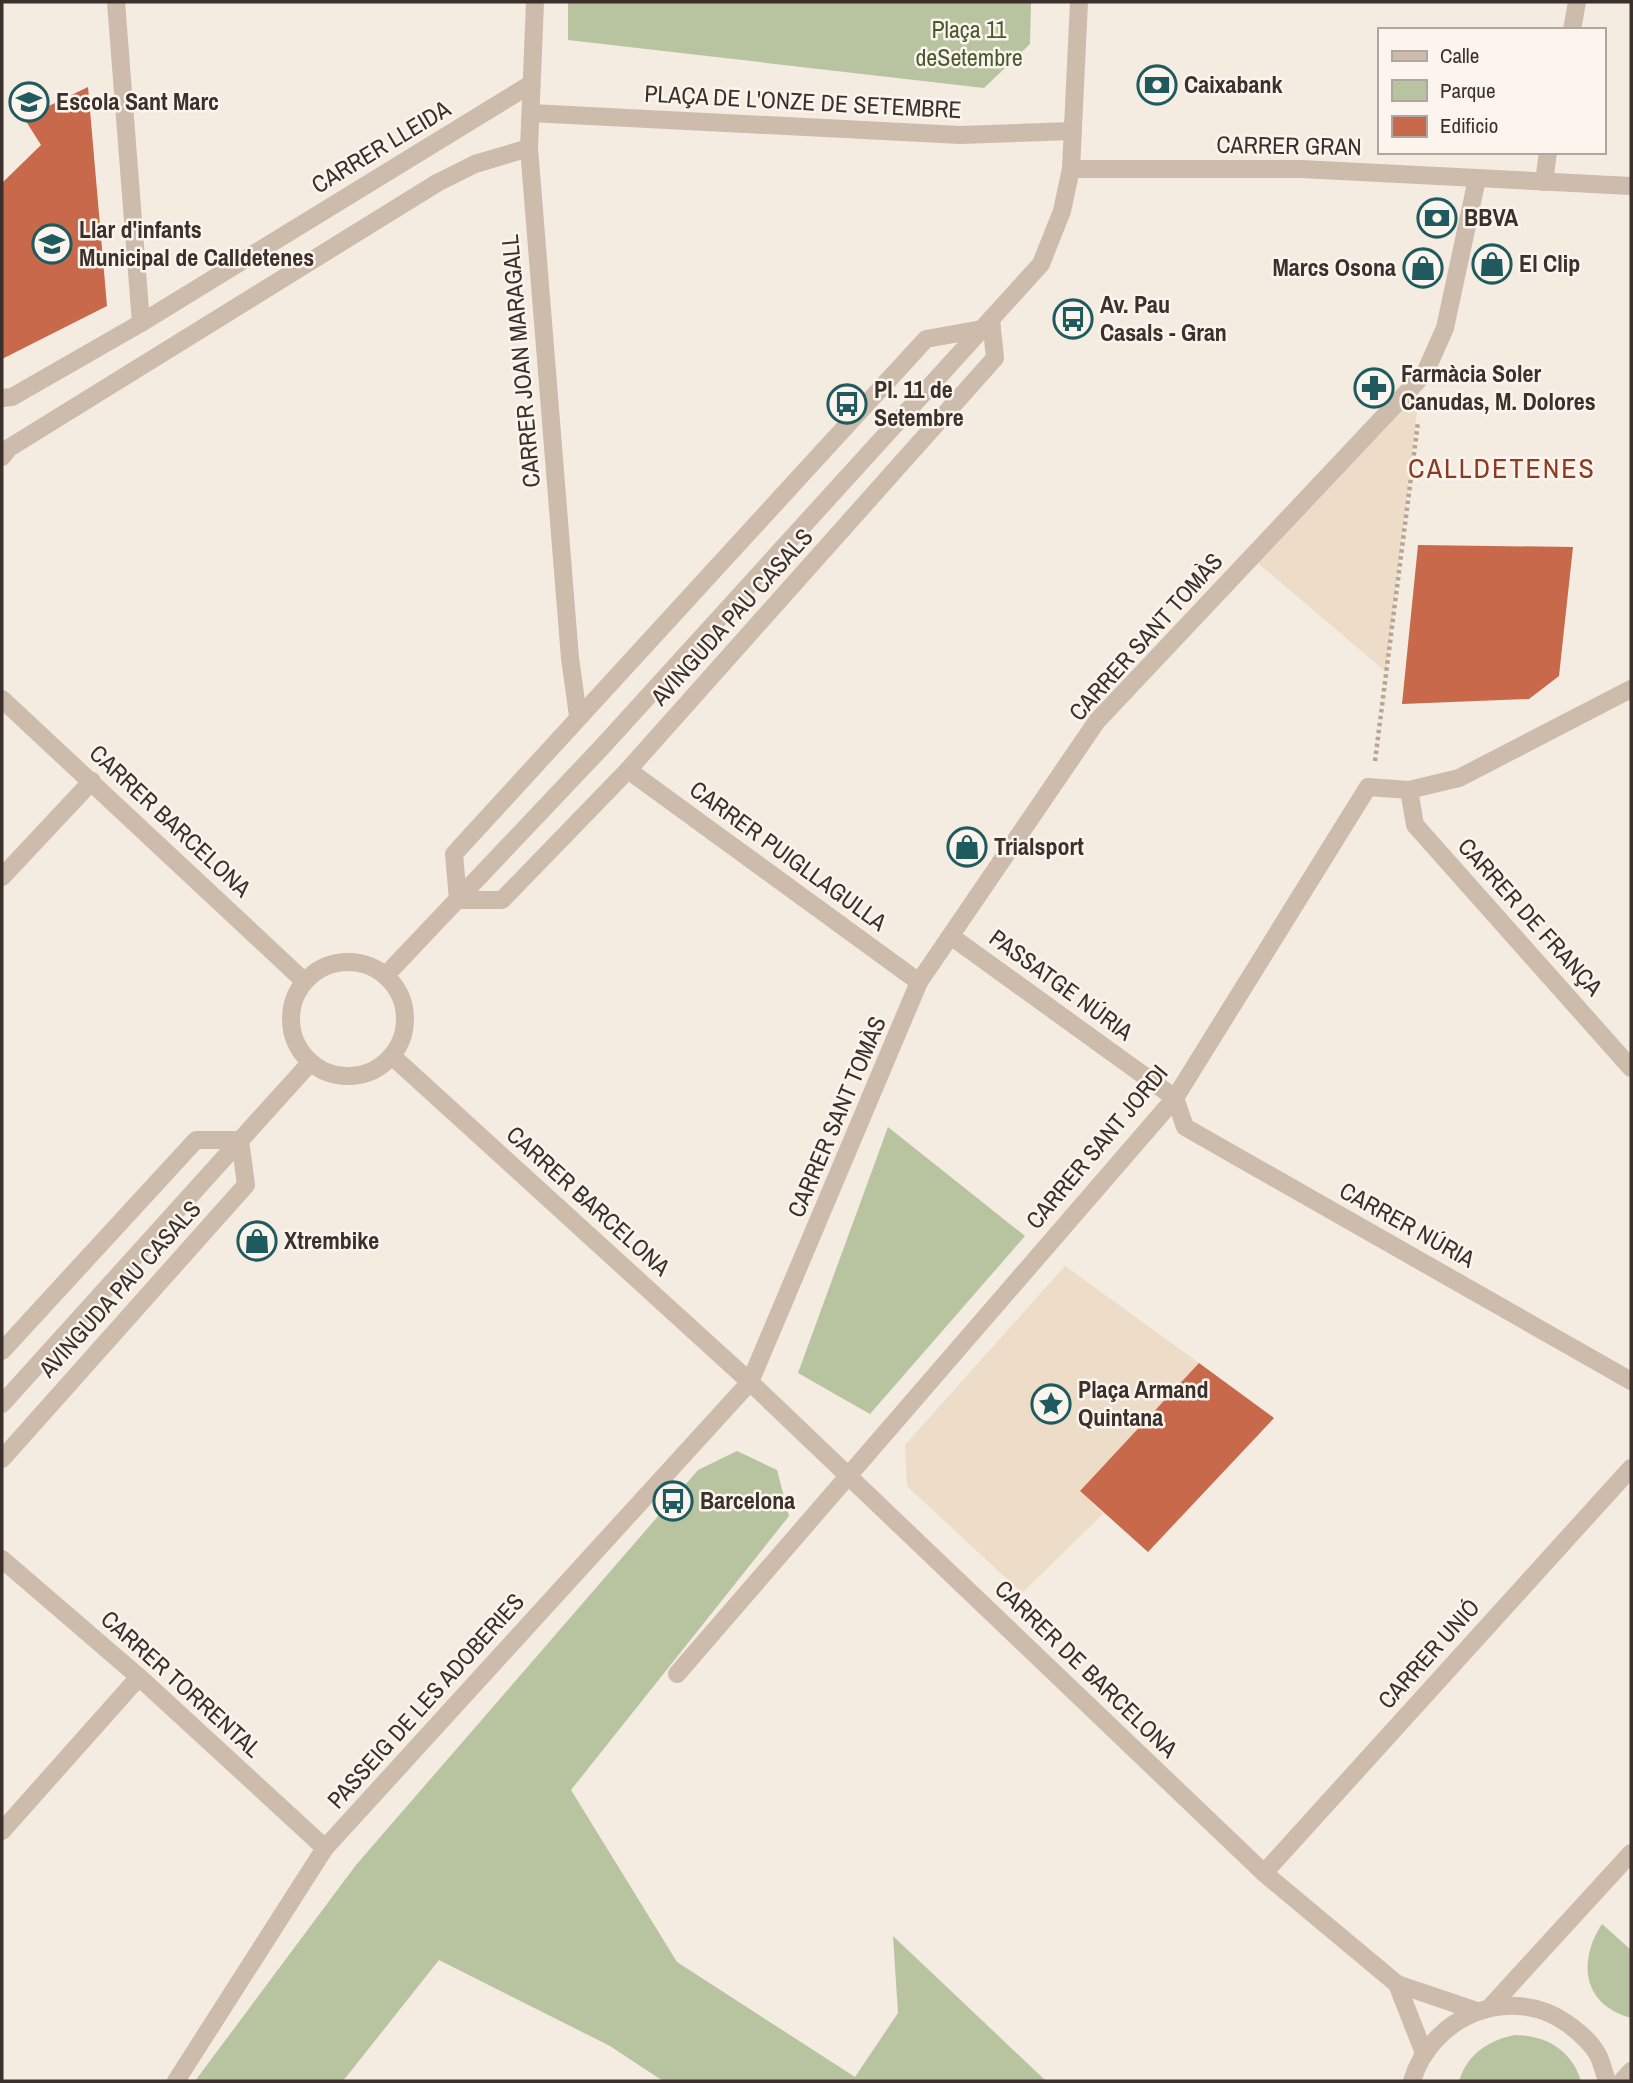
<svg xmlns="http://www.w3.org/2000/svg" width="1633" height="2083" font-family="'Archivo Narrow',sans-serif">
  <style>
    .green { fill: #b8c4a0 }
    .plaza { fill: #ecdcc8 }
    .building { fill: #c8694b }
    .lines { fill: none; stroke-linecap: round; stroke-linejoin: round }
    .path { stroke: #b9a596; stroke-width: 4.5; stroke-dasharray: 3.5 3.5; stroke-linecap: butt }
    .minor { stroke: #cdbbac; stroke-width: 18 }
    .labels { text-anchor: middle; stroke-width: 5; stroke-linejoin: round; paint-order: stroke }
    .park-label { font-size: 24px; fill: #4a5a2e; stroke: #fbf5ee }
    .poi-label { font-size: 24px; font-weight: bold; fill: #3b302b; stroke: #fbf5ee; text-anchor: start }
    .street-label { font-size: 24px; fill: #3b302b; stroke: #fbf5ee }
    .quarter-label { font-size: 28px; letter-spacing: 2px; fill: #8c3b22; stroke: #fbf5ee }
  </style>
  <rect width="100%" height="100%" fill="#f4ebe1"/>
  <g class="green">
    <path d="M568 2H1031L1030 44 984 88 568 40Z"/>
    <path d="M888 1127 1025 1236 870 1414 798 1373Z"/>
    <path d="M737 1451 777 1470 789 1516 571 1790 677 1962 855 2077 898 2013 893 1936 1046 2081H663L610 2046 439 1960 343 2081H195L356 1865 698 1470Z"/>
    <path d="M1602 1924 1631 1950V2018C1583 2005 1577 1962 1602 1924Z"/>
    <path d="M1515 2035C1547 2035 1572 2051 1581 2081H1459C1467 2054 1489 2040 1515 2035Z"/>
  </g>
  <g class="plaza">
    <path d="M1421 378 1386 672 1251 557Z"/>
    <path d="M1065 1266 1199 1363 1080 1491 1103 1514 1022 1593 907 1486 905 1445Z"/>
  </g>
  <g class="building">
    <path d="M88 87 107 306 2 359V183L41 145 24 118Z"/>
    <path d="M1418 545 1573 547 1559 676 1529 699 1402 704Z"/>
    <path d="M1199 1363 1274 1418 1148 1552 1080 1491Z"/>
  </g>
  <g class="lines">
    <path class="path" d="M1375 761 1418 422"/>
    <g class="minor">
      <path d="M116 2 141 323"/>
      <path d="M535 2 529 148 570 658 578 716"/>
      <path d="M1572 30 1577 2"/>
      <path d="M531 113 960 135 1072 131"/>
      <path d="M1071 169H1301L1631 186"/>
      <path d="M1544 182 1548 152"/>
      <path d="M2 398 12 397 141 323 531 84"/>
      <path d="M2 457 9 448 437 183 475 164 529 148"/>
      <path d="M2 699 304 981"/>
      <path d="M628 770 919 982"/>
      <path d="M1409 790 1415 825 1631 1068"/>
      <path d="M2 877 92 781"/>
      <path d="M458 900H502L628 770 995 358 991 319"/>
      <path d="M458 900 454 854 926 339 982 329"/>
      <path d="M952 937 1175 1098 1185 1127 1631 1381"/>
      <circle cx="348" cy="1019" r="57"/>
      <path d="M386 975 602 747 1041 264 1062 211 1071 169 1079 2"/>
      <path d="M392 1056 750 1382 1264 1873 1397 1984 1477 2011"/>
      <path d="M2 1351 196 1140H240L246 1185 2 1459"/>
      <path d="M2 1404 310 1063"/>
      <path d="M2 1559 139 1677 325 1848"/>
      <path d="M677 1674 1175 1098 1368 787 1409 790 1459 778 1631 689"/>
      <path d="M2 1831 139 1677"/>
      <path d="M1264 1873 1631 1468"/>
      <path d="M1397 1984 1424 2053"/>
      <path d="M1492 2005 1631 1853"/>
      <path d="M176 2081 325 1848 750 1382 919 982 1097 721 1425 373 1445 328 1477 179"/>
      <path d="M1412 2081C1432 2015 1511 1983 1568 2024 1580 2033 1591 2042 1598 2055 1602 2063 1604 2073 1607 2081"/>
      <path d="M1622 2081 1631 2071"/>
    </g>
  </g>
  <defs>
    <g id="bank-ring" transform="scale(2.0125)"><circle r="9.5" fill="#fbf5ee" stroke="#1f5a5e" stroke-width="1.5"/><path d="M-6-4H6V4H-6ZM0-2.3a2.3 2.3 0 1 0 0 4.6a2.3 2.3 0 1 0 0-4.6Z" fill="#1f5a5e"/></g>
    <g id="school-ring" transform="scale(2.0125)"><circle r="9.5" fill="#fbf5ee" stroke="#1f5a5e" stroke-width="1.5"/><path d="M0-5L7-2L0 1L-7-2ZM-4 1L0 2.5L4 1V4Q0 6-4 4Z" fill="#1f5a5e"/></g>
    <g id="shop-ring" transform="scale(2.0125)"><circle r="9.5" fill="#fbf5ee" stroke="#1f5a5e" stroke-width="1.5"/><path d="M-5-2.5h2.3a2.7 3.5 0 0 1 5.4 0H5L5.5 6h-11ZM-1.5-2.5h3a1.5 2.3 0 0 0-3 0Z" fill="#1f5a5e"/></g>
    <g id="bus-ring" transform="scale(2.0125)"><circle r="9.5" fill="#fbf5ee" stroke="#1f5a5e" stroke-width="1.5"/><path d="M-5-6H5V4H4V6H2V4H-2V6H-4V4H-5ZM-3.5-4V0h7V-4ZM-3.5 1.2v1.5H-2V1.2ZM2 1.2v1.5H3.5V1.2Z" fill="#1f5a5e"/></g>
    <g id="pharmacy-ring" transform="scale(2.0125)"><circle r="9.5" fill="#fbf5ee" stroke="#1f5a5e" stroke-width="1.5"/><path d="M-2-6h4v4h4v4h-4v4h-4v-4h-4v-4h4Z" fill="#1f5a5e"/></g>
    <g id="sight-ring" transform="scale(2.0125)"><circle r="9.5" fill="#fbf5ee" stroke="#1f5a5e" stroke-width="1.5"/><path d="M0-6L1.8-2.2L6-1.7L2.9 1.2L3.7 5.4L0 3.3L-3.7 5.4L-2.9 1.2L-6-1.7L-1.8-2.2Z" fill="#1f5a5e"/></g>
  </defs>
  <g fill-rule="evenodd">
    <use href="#bank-ring" x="1157" y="85"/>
    <use href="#school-ring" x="29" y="102"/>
    <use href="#bank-ring" x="1437" y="218"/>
    <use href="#school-ring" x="52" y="244"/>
    <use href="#shop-ring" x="1492" y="264"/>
    <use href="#shop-ring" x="1423" y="268"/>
    <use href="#bus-ring" x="1073" y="319"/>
    <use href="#pharmacy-ring" x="1374" y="388"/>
    <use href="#bus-ring" x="847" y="404"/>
    <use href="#shop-ring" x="967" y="847"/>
    <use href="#shop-ring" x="257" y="1241"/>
    <use href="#sight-ring" x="1051" y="1404"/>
    <use href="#bus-ring" x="673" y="1501"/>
  </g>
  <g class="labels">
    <g class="park-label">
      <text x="969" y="38">Plaça 11<tspan x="969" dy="28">deSetembre</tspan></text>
    </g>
    <g class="poi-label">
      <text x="1184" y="93">Caixabank</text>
      <text x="56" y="110">Escola Sant Marc</text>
      <text x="1464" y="226">BBVA</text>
      <text x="79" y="238">Llar d'infants<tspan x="79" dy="28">Municipal de Calldetenes</tspan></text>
      <text x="1519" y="272">El Clip</text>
      <text x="1396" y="276" text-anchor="end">Marcs Osona</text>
      <text x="1100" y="313">Av. Pau<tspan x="1100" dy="28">Casals - Gran</tspan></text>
      <text x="1401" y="382">Farmàcia Soler<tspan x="1401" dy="28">Canudas, M. Dolores</tspan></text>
      <text x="874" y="398">Pl. 11 de<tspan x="874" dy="28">Setembre</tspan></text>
      <text x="994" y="855">Trialsport</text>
      <text x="284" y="1249">Xtrembike</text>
      <text x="1078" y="1398">Plaça Armand<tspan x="1078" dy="28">Quintana</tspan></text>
      <text x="700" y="1509">Barcelona</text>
    </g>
    <g class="street-label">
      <text transform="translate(803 102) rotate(3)" y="8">PLAÇA DE L'ONZE DE SETEMBRE</text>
      <text transform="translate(1289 146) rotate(1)" y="8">CARRER GRAN</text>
      <text transform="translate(381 147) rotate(-31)" y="8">CARRER LLEIDA</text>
      <text transform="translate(521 361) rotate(-95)" y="8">CARRER JOAN MARAGALL</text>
      <text transform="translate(732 617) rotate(-48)" y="8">AVINGUDA PAU CASALS</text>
      <text transform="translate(1146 637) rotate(-48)" y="8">CARRER SANT TOMÀS</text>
      <text transform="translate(170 821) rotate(43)" y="8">CARRER BARCELONA</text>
      <text transform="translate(788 856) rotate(36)" y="8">CARRER PUIGLLAGULLA</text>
      <text transform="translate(1530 917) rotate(48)" y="8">CARRER DE FRANÇA</text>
      <text transform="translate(1061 985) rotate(36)" y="8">PASSATGE NÚRIA</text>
      <text transform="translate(837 1117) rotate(-67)" y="8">CARRER SANT TOMÀS</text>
      <text transform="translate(1097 1147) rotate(-50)" y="8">CARRER SANT JORDI</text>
      <text transform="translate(588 1201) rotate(42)" y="8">CARRER BARCELONA</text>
      <text transform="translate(1407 1225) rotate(29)" y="8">CARRER NÚRIA</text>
      <text transform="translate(120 1289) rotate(-48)" y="8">AVINGUDA PAU CASALS</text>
      <text transform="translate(1429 1654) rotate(-48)" y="8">CARRER UNIÓ</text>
      <text transform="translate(1086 1669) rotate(44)" y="8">CARRER DE BARCELONA</text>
      <text transform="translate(181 1684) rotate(42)" y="8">CARRER TORRENTAL</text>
      <text transform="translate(426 1701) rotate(-48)" y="8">PASSEIG DE LES ADOBERIES</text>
    </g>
    <g class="quarter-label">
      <text x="1502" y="478">CALLDETENES</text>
    </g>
  </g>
  <rect width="1633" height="2083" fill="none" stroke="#3b302b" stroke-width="7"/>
  <rect x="1378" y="28" width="228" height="126" fill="#fbf5ee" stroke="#aea6a0" stroke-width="2"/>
  <rect x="1392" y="51" width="35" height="10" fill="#cdbbac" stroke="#aea6a0" stroke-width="2"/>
  <text x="1440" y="63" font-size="21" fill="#3b302b">Calle</text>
  <rect x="1392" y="80" width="35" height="21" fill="#b8c4a0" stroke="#aea6a0" stroke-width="2"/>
  <text x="1440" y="98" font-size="21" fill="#3b302b">Parque</text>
  <rect x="1392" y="116" width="35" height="21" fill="#c8694b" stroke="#aea6a0" stroke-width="2"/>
  <text x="1440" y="133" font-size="21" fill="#3b302b">Edificio</text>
</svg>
